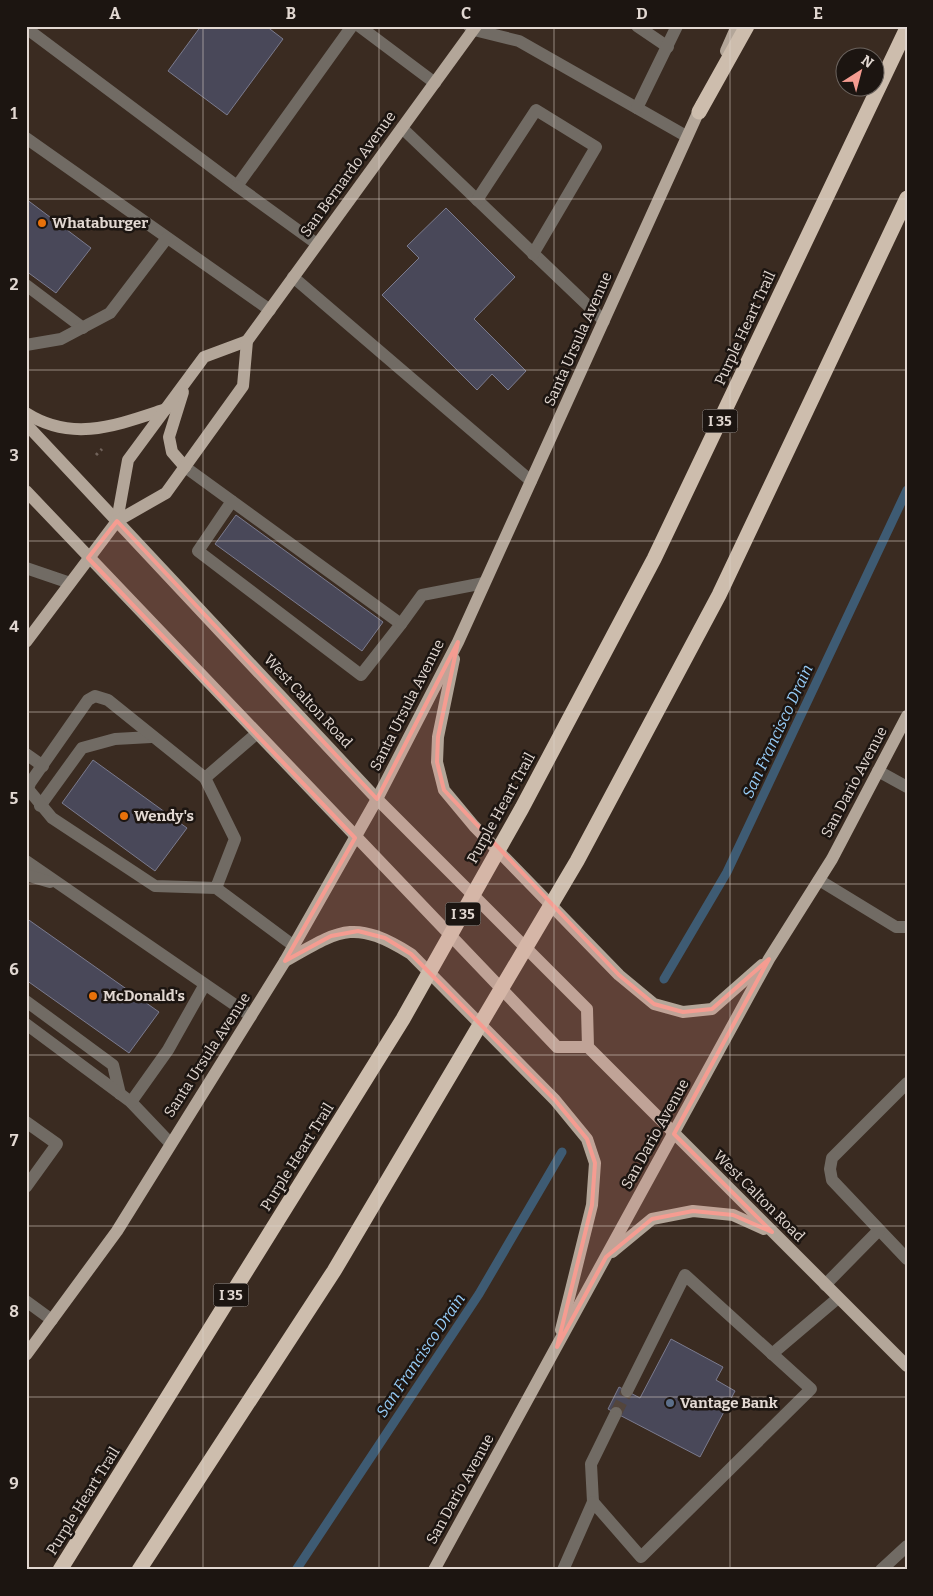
<svg xmlns="http://www.w3.org/2000/svg" width="933" height="1596" font-family="Bitter,serif">
  <style>
    .lines { fill: none; stroke-linecap: round; stroke-linejoin: round }
    .stream { stroke: #3e5b73; stroke-width: 9 }
    .building { fill: #494859; stroke: #7b7b8e }
    .minor-tunnel { stroke: #53453c; stroke-width: 12; stroke-dasharray: 12 6; stroke-linecap: butt }
    .path { stroke: #71635b; stroke-width: 3; stroke-dasharray: 2.5 4; stroke-linecap: butt }
    .minor { stroke: #716b64; stroke-width: 12 }
    .major { stroke: #b3a699; stroke-width: 12 }
    .highway { stroke: #cdbdad; stroke-width: 15 }
    .marked { fill: #f59c91; fill-opacity: 0.2; stroke: #f59c91; stroke-width: 4; stroke-linejoin: round }
    .grid { fill: none; stroke: #e2d8d2; stroke-width: 1; stroke-opacity: 0.55 }
    .food-dot { fill: #e8710a; stroke: #1c1511; stroke-width: 2 }
    .service-dot { fill: #5c6f8a; stroke: #1c1511; stroke-width: 2 }
    .labels { text-anchor: middle; stroke-width: 5; stroke-linejoin: round; paint-order: stroke }
    .shield { fill: #1c1511; stroke: #a79e98; stroke-width: 1 }
    .shield-label { font-size: 14px; font-weight: bold; fill: #e2d8d2 }
    .street-label { font-size: 15px; fill: #e2d8d2; stroke: #1c1511 }
    .poi-label { font-size: 15px; font-weight: bold; fill: #e2d8d2; stroke: #1c1511; text-anchor: start }
    .water-label { font-size: 16px; font-style: italic; fill: #96cbf6; stroke: #1c1511 }
    .neatline { fill: none; stroke: #e2d8d2; stroke-width: 2 }
    .grid-label { font-size: 16px; text-anchor: middle; font-weight: bold; fill: #e2d8d2 }
  </style>
  <rect width="100%" height="100%" fill="#3a2b21"/>
  <g class="lines">
    <g class="stream">
      <path d="M664 979 727 872 907 490"/>
      <path d="M296 1570 479 1294 562 1152"/>
    </g>
  </g>
  <g class="building">
    <path d="M201 26H266L283 39 227 115 168 71Z"/>
    <path d="M26 199 91 248 56 293 26 271Z"/>
    <path d="M446 208 515 277 474 319 526 371 508 390 492 374 477 390 382 295 419 258 407 246Z"/>
    <path d="M236 515 383 622 362 651 215 544Z"/>
    <path d="M93 760 187 828 155 871 62 803Z"/>
    <path d="M26 918 159 1012 129 1053 26 980Z"/>
    <path d="M671 1339 723 1367 716 1380 735 1391 700 1457 608 1409 619 1387 640 1398Z"/>
  </g>
  <g class="lines">
    <path class="minor-tunnel" d="M616 1413 627 1391"/>
    <path class="path" d="M96 455 102 449"/>
    <g class="minor">
      <path d="M359 26 435 83"/>
      <path d="M469 26 474 30 519 41 686 136"/>
      <path d="M637 26 668 47"/>
      <path d="M26 28 237 186 352 26"/>
      <path d="M637 108 677 26"/>
      <path d="M402 128 604 321"/>
      <path d="M26 138 270 310"/>
      <path d="M237 186 317 244"/>
      <path d="M477 200 536 110 596 147 533 254"/>
      <path d="M293 277 531 481"/>
      <path d="M26 285 83 328"/>
      <path d="M26 345 61 339 110 313 167 238"/>
      <path d="M185 467 401 624 361 675 198 551 232 501"/>
      <path d="M26 568 70 583"/>
      <path d="M401 624 422 595 484 583"/>
      <path d="M26 754 43 766"/>
      <path d="M878 771 907 787"/>
      <path d="M205 778 256 734"/>
      <path d="M40 806 82 748 115 739 151 737"/>
      <path d="M26 861 251 1016"/>
      <path d="M26 875 50 882"/>
      <path d="M819 880 896 927H907"/>
      <path d="M216 888 155 886 52 818 28 789 30 783 88 700 95 696 108 700 205 778 235 839 216 888 294 946"/>
      <path d="M26 1001 113 1065 120 1094"/>
      <path d="M26 1024 131 1102 170 1143"/>
      <path d="M907 1083 832 1158 830 1169 832 1180 907 1259"/>
      <path d="M131 1102 168 1050 204 986"/>
      <path d="M26 1122 57 1144 26 1187"/>
      <path d="M825 1285 879 1230"/>
      <path d="M26 1301 52 1320"/>
      <path d="M772 1354 838 1298"/>
      <path d="M593 1502 591 1464 616 1413"/>
      <path d="M563 1570 593 1502 641 1557 811 1389 685 1275 627 1391"/>
      <path d="M881 1570 907 1546"/>
    </g>
    <g class="major">
      <path d="M726 51 737 26"/>
      <path d="M183 392 169 437 172 452 185 467"/>
      <path d="M26 413C73 443 117 425 166 409"/>
      <path d="M26 424 377 799 587 1009 588 1047 907 1366"/>
      <path d="M26 491 557 1047H588"/>
      <path d="M117 521 128 460 204 357 247 341"/>
      <path d="M26 642 117 521 166 493 243 386 247 341 476 26"/>
      <path d="M454 659 438 737 437 762 444 790 474 826 619 975 654 1004 683 1012 712 1009 762 965"/>
      <path d="M285 961C340 930 353 918 411 954L555 1100 587 1139 595 1163 592 1205 561 1330"/>
      <path d="M612 1252 652 1219 693 1211 733 1215 764 1229"/>
      <path d="M26 1355 117 1231 285 961 377 799 458 642 702 104"/>
      <path d="M434 1570 769 959 832 859 907 716"/>
    </g>
    <g class="highway">
      <path d="M699 112 747 26"/>
      <path d="M60 1570 403 1019 522 808 654 559 907 28"/>
      <path d="M139 1570 334 1271 577 861 719 595 907 198"/>
    </g>
  </g>
  <path class="marked" d="M117 521 377 799 458 642 438 737 437 762 444 790 619 975 654 1004 683 1012 712 1009 769 959 674 1134 772 1232 733 1215 693 1211 652 1219 606 1257 557 1347 592 1205 595 1163 587 1139 555 1100 411 954 385 938 358 931 331 936 285 961 355 838 88 558Z"/>
  <path class="grid" d="M203 26V1570M379 26V1570M554 26V1570M730 26V1570M26 199H907M26 370H907M26 541H907M26 712H907M26 884H907M26 1055H907M26 1226H907M26 1397H907"/>
  <g class="food-dot">
    <circle cx="42" cy="223" r="5"/>
    <circle cx="124" cy="816" r="5"/>
    <circle cx="93" cy="996" r="5"/>
  </g>
  <circle class="service-dot" cx="670" cy="1403" r="5"/>
  <g class="labels">
    <g class="shield">
      <rect x="702.5" y="409.5" width="35" height="23" rx="4"/>
      <rect x="445.5" y="902.5" width="35" height="23" rx="4"/>
      <rect x="213.5" y="1283.5" width="35" height="23" rx="4"/>
    </g>
    <g class="shield-label">
      <text x="720" y="426">I 35</text>
      <text x="463" y="919">I 35</text>
      <text x="231" y="1300">I 35</text>
    </g>
    <g class="street-label">
      <text transform="translate(348 174) rotate(-54)" y="5">San Bernardo Avenue</text>
      <text transform="translate(745 328) rotate(-65)" y="5">Purple Heart Trail</text>
      <text transform="translate(578 339) rotate(-66)" y="5">Santa Ursula Avenue</text>
      <text transform="translate(308 701) rotate(47)" y="5">West Calton Road</text>
      <text transform="translate(407 705) rotate(-63)" y="5">Santa Ursula Avenue</text>
      <text transform="translate(854 782) rotate(-62)" y="5">San Dario Avenue</text>
      <text transform="translate(501 808) rotate(-61)" y="5">Purple Heart Trail</text>
      <text transform="translate(207 1055) rotate(-57)" y="5">Santa Ursula Avenue</text>
      <text transform="translate(655 1134) rotate(-61)" y="5">San Dario Avenue</text>
      <text transform="translate(297 1157) rotate(-58)" y="5">Purple Heart Trail</text>
      <text transform="translate(759 1196) rotate(45)" y="5">West Calton Road</text>
      <text transform="translate(460 1489) rotate(-61)" y="5">San Dario Avenue</text>
      <text transform="translate(83 1501) rotate(-58)" y="5">Purple Heart Trail</text>
    </g>
    <g class="poi-label">
      <text x="52" y="228">Whataburger</text>
      <text x="134" y="821">Wendy's</text>
      <text x="103" y="1001">McDonald's</text>
      <text x="680" y="1408">Vantage Bank</text>
    </g>
    <g class="water-label">
      <text transform="translate(777 731) rotate(-65)" y="6">San Francisco Drain</text>
      <text transform="translate(420 1355) rotate(-56)" y="6">San Francisco Drain</text>
    </g>
  </g>
  <rect width="933" height="1596" fill="none" stroke="#1c1511" stroke-width="55"/>
  <g transform="translate(860 72) rotate(36)"><circle r="24" fill="#1c1511" stroke="#6b635e"/>
  <path d="M0-4L9 19L0 12L-9 19Z" fill="#f59c91"/>
  <text y="-8" font-size="14" font-weight="bold" text-anchor="middle" fill="#e2d8d2">N</text>
  </g>
  <rect x="28" y="28" width="878" height="1540" class="neatline"/>
  <g class="grid-label">
    <text x="115" y="19">A</text>
    <text x="291" y="19">B</text>
    <text x="466" y="19">C</text>
    <text x="642" y="19">D</text>
    <text x="818" y="19">E</text>
    <text x="14" y="119">1</text>
    <text x="14" y="290">2</text>
    <text x="14" y="461">3</text>
    <text x="14" y="632">4</text>
    <text x="14" y="804">5</text>
    <text x="14" y="975">6</text>
    <text x="14" y="1146">7</text>
    <text x="14" y="1317">8</text>
    <text x="14" y="1489">9</text>
  </g>
</svg>
